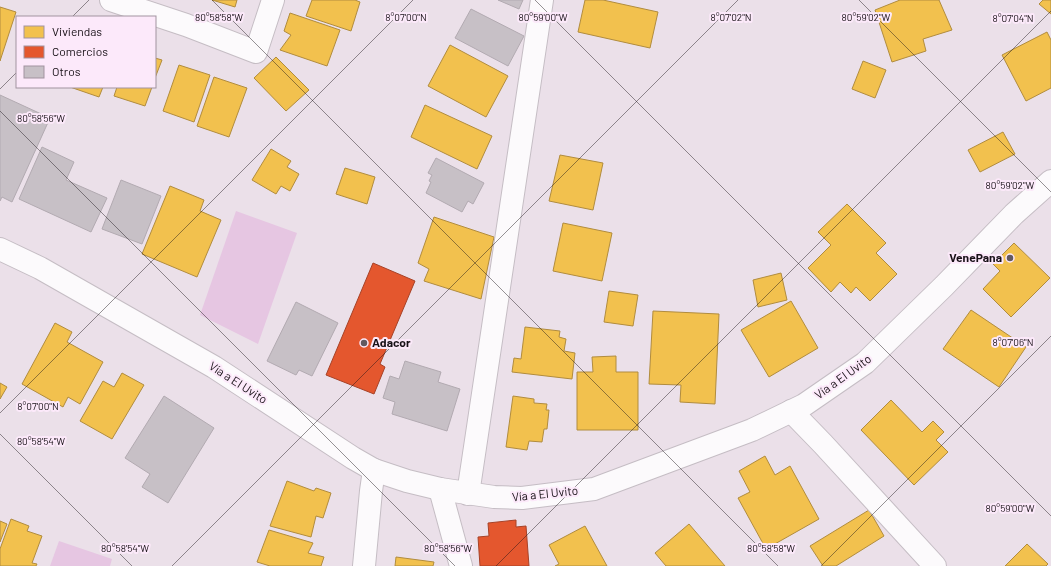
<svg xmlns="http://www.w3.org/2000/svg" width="1051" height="566" font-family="Barlow,sans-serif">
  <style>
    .green { fill: #e6c6e2 }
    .homes { fill: #f2c14e; stroke: #b18c3e }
    .shops { fill: #e4572e; stroke: #a74227 }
    .building { fill: #c7c0c6; stroke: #b2aab1 }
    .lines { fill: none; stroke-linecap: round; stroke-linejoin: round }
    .minor-casing { stroke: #c5bdc4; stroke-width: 24 }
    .tertiary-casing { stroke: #c5bdc4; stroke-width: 24 }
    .minor { stroke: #fcfafc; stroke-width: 22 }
    .tertiary { stroke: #fcfafc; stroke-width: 22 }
    .ticks { fill: none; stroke: #181117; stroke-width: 1; stroke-opacity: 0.45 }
    .poi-dot { fill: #625960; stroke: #fce9fa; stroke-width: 1.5 }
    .labels { text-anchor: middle; stroke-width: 4; stroke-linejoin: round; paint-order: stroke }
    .poi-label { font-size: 12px; font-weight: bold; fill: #181117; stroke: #fce9fa; text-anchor: end }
    .street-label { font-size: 12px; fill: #181117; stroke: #fce9fa }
    .ticks-label { font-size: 10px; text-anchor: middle; fill: #181117; stroke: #fce9fa; stroke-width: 4; stroke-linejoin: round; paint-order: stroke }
  </style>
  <rect width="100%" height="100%" fill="#ebe0e9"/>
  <g class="green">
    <path d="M236 211 297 233 258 344 200 315Z"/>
    <path d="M59 541 112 559 110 566H50Z"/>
  </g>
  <g class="homes">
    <path d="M212 0H237L235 7Z"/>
    <path d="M312 0H355L360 2 351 31 306 16Z"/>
    <path d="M585 0H603L658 12 650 48 578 32Z"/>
    <path d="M900 0H939L952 30 923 39 926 51 892 62 875 10Z"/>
    <path d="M1043 0H1051V14L1039 4Z"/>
    <path d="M0 7 16 12 0 61Z"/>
    <path d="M290 13 340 30 327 66 280 50 291 35 284 31Z"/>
    <path d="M1047 32 1051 40V88L1026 101 1002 55Z"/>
    <path d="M450 45 508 76 486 117 428 86Z"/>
    <path d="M276 57 309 90 286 111 254 78Z"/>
    <path d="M155 58 162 60 155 78Z"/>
    <path d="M863 61 886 70 875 98 852 89Z"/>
    <path d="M179 65 210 75 194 122 163 111Z"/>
    <path d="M214 77 247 88 229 137 197 126Z"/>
    <path d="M70 87H103L99 97Z"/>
    <path d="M117 87H152L145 106 114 96Z"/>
    <path d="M425 105 492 136 477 169 411 137Z"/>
    <path d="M1003 132 1015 154 980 172 968 150Z"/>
    <path d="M271 149 291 161 287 167 299 174 290 191 281 186 276 194 252 180Z"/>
    <path d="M560 155 603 163 593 210 549 201Z"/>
    <path d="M345 168 375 177 367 204 336 194Z"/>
    <path d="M170 186 204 200 200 211 221 220 197 277 142 254Z"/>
    <path d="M847 204 886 243 876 253 897 274 870 301 856 287 851 293 840 282 831 292 808 268 831 245 818 232Z"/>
    <path d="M434 217 494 237 481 299 424 281 429 269 418 263Z"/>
    <path d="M563 223 612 233 602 281 553 271Z"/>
    <path d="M1014 243 1050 278 1011 317 983 289 1000 271 993 264Z"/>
    <path d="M781 273 787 300 758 307 753 280Z"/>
    <path d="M609 291 638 295 633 326 604 322Z"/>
    <path d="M791 301 818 348 769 377 741 330Z"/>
    <path d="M971 310 1026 347 999 387 943 349Z"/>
    <path d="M653 311 719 314 715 404 680 402 681 385 649 384Z"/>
    <path d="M55 323 72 332 67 342 103 362 80 404 68 397 63 407 22 384Z"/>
    <path d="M525 327 560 331 559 337 566 339 564 351 575 353 572 379 512 372 514 358 521 359Z"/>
    <path d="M616 356V372H638V430H577V372H593L592 357Z"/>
    <path d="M122 373 144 385 112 439 80 421 103 381 114 387Z"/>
    <path d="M0 383 7 387 0 399Z"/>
    <path d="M513 396 534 399V403L547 404 546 410H549L547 429H544L542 442 529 441 527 450 506 447Z"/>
    <path d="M891 400 922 432 933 421 944 432 936 440 948 452 914 485 861 430Z"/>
    <path d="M765 456 775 475 790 466 819 519 766 549 738 498 750 492 739 471Z"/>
    <path d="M287 481 314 491 316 488 331 493 323 518 316 516 311 537 270 526Z"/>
    <path d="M869 510 884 536 836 566H823L810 546Z"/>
    <path d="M11 519 29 526 27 531 42 536 32 563 37 564 36 566H0V549Z"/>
    <path d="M0 521 7 524 0 542Z"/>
    <path d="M689 524 725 566H666L655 553Z"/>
    <path d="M585 526 607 566H555L559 564 549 545Z"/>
    <path d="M269 530 313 543 308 553 324 557 321 566H270L257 562Z"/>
    <path d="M1027 544 1048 564 1046 566H1005Z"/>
    <path d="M396 557 434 562 433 566H395Z"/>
  </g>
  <g class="shops">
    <path d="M373 263 415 281 380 364 385 367 374 394 326 375Z"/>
    <path d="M516 520V527L526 526 529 566H480L478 537 489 536 488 523Z"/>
  </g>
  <g class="building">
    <path d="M498 0H523L519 9Z"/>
    <path d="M471 9 524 36 508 66 455 38Z"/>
    <path d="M0 95 50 118 12 202 2 197 0 201Z"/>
    <path d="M42 147 74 162 66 180 107 198 91 232 19 199Z"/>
    <path d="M436 158 484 183 473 204 468 201 462 212 426 193 431 182 429 181 432 175 428 173Z"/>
    <path d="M121 180 161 196 142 244 102 229Z"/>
    <path d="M296 302 338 323 312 376 299 370 296 375 267 361Z"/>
    <path d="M405 361 441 372 438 382 460 389 447 431 392 414 395 402 383 398 390 376 399 379Z"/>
    <path d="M164 396 214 428 168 503 142 487 150 474 125 458Z"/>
  </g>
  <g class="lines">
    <g class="minor-casing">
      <g id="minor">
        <path d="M111 0 186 25 256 52 273 0"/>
        <path d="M791 411 823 444 935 566"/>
        <path d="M440 489 461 566"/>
        <path d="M468 494 542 0"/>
        <path d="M364 566 371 491 374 470"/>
      </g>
    </g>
    <g class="tertiary-casing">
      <path id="tertiary" d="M0 249 40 268 214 367 353 458 374 470 407 481 440 489 494 497 522 498 594 489 752 430 804 405 865 363 944 286 1014 214 1051 181"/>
    </g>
    <use href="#minor" class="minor"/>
    <use href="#tertiary" class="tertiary"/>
  </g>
  <path class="ticks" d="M212 0 778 566M535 0 1051 516M859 0 1051 192M72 17 89 0M0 89 17 72M0 111 455 566M0 413 413 0M0 434 132 566M172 566 738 0M496 566 1051 11M821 566 1051 336"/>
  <g class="poi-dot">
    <circle cx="1010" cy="258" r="4"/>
    <circle cx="364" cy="343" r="4"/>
  </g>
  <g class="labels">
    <g class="poi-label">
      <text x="1002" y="262">VenePana</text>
      <text x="372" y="347" text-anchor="start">Adacor</text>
    </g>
    <g class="street-label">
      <text transform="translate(843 377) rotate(-36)" y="4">Vía a El Uvito</text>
      <text transform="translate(238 383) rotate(33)" y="4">Vía a El Uvito</text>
      <text transform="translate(545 494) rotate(-6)" y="4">Vía a El Uvito</text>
    </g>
  </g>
  <g class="ticks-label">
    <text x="219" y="21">80°58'58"W</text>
    <text x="406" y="21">8°07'00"N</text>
    <text x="543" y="21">80°59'00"W</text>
    <text x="731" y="21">8°07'02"N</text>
    <text x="866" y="21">80°59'02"W</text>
    <text x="1013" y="22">8°07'04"N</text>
    <text x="41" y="122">80°58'56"W</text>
    <text x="1010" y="189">80°59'02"W</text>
    <text x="1013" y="346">8°07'06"N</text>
    <text x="38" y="410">8°07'00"N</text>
    <text x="41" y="445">80°58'54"W</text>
    <text x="1010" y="512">80°59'00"W</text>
    <text x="771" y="552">80°58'58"W</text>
    <text x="125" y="552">80°58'54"W</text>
    <text x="448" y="552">80°58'56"W</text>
  </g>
  <rect x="16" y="16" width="140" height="72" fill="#fce9fa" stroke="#a1939f"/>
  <rect x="24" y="26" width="20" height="12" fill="#f2c14e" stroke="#a1939f"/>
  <text x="52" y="36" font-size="12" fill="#181117">Viviendas</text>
  <rect x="24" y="46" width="20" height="12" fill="#e4572e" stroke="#a1939f"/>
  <text x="52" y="56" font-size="12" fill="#181117">Comercios</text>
  <rect x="24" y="66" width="20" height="12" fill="#c7c0c6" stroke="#a1939f"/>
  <text x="52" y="76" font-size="12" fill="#181117">Otros</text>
</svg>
